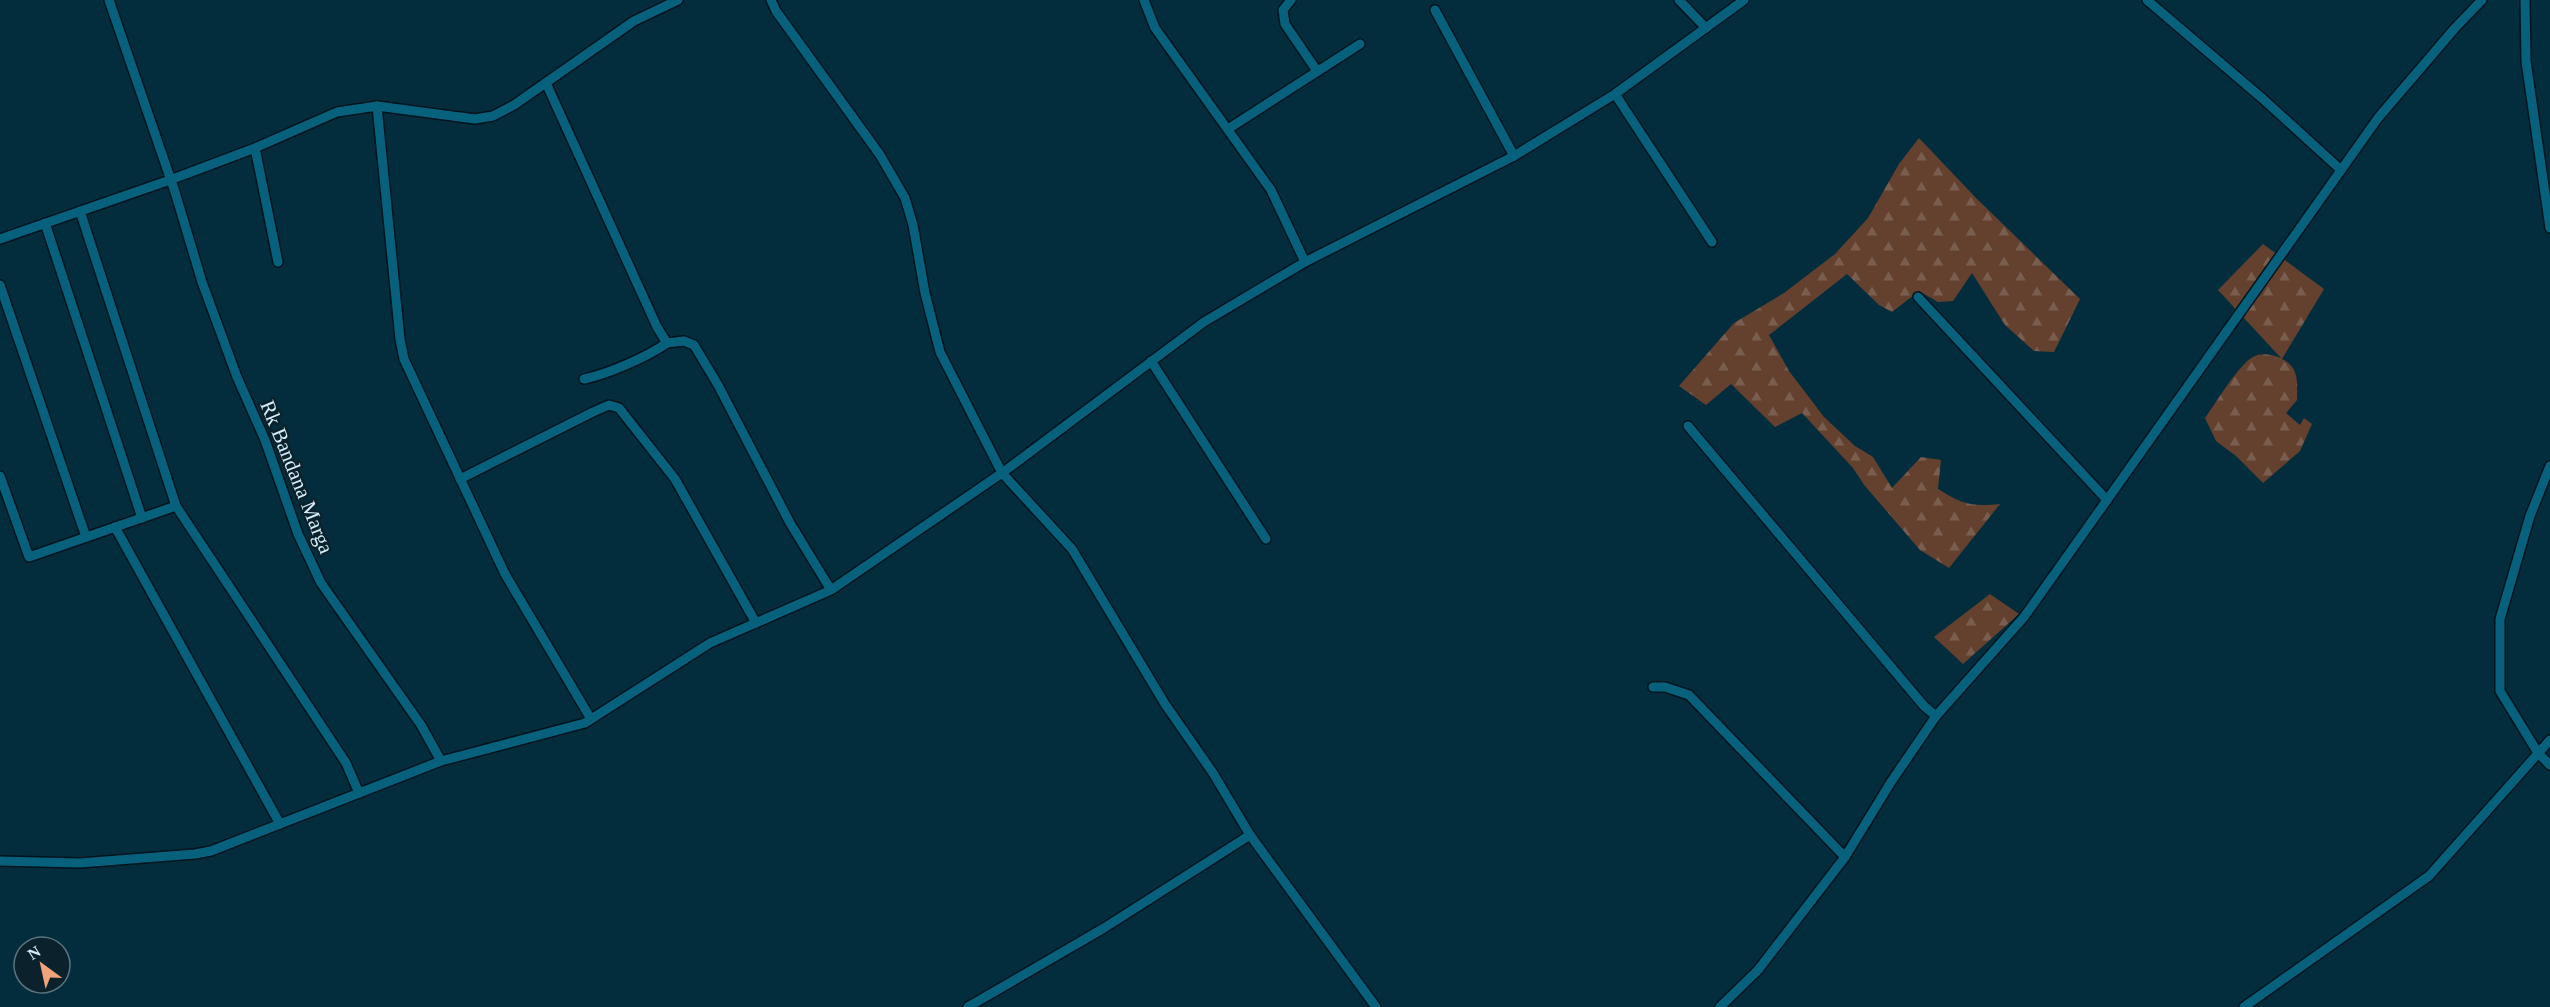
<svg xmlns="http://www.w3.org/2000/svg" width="2550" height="1007" font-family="'Times New Roman',serif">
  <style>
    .forest { fill: url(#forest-firs) }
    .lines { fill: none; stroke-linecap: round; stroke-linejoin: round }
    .minor-casing { stroke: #00141d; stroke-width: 12 }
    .minor { stroke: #07607c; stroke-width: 9 }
    .labels { text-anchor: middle; stroke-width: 5; stroke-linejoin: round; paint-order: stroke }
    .street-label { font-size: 21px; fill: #d3effc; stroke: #0b222c }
  </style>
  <defs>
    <pattern id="forest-firs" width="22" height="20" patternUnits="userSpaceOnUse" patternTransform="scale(1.5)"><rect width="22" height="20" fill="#64412f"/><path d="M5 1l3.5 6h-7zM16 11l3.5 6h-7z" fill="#795d4e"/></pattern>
  </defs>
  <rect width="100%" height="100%" fill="#032d3c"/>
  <g class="forest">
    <path d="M1919 138 1977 199 2080 299 2054 352 2034 351 2005 325 1972 273 1953 301 1938 302 1919 291 1892 312 1879 305 1847 274 1769 335 1789 371 1824 417 1855 446 1873 457 1892 488 1921 457 1941 460 1938 489C1962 504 1972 507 2000 504L1949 568 1920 550 1865 486 1853 468 1802 413 1775 427 1731 384 1706 405 1679 386 1734 323 1784 293 1835 254 1868 218 1899 164Z"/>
    <path d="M2263 244 2324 289 2282 359C2300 368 2297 383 2297 400L2286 413 2300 425 2304 418 2312 424 2300 451 2263 483 2236 456 2216 441 2205 418C2216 403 2239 364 2253 357 2262 352 2272 355 2281 358L2218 290Z"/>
    <path d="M1990 594 2019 614 1963 664 1934 637Z"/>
  </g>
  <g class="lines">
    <g class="minor-casing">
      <g id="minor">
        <path d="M109 0 175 192 202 282 237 377 265 440 298 534 321 583 421 725 441 761"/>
        <path d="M771 0 776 11 880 155 905 198 913 225 925 293 940 352 1002 473 1072 549 1165 704 1213 773 1250 835 1376 1007"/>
        <path d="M1144 0 1155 28 1271 190 1305 262"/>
        <path d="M1291 0 1283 10 1285 24 1317 71"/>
        <path d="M1679 0 1706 28"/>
        <path d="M2147 0 2263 99 2341 170"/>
        <path d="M2525 0 2526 61 2550 228"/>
        <path d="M1435 10 1514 156"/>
        <path d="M546 83 657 327 667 343 684 341 694 345 718 385 790 523 831 590"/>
        <path d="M1615 94 1712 242"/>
        <path d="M377 106 400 339 404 359 505 574 591 719"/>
        <path d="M1228 129 1360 44"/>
        <path d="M255 148 278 262"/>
        <path d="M80 211 176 506"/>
        <path d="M45 223 142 518"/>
        <path d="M0 239 170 180 255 148 337 112 377 106 475 119 493 116 514 105 634 21 678 0"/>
        <path d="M0 285 86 537"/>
        <path d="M1918 297 2107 500"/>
        <path d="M1151 361 1266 539"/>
        <path d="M584 379C608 374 647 357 667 343"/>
        <path d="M1688 426 1924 706 1936 716"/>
        <path d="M2550 466 2530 516 2500 619V691L2538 753 2550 765"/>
        <path d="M0 476 29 557 176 506 346 763 359 793"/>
        <path d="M460 479 593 412 609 405 619 408 675 479 756 623"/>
        <path d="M115 527 280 824"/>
        <path d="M1653 687H1665L1689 695 1845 857"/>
        <path d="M0 861 80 863 195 854 211 851 441 761 585 723 710 643 831 590 1002 473 1204 322 1305 262 1514 156 1615 94 1744 0"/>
        <path d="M968 1007 1104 928 1250 835"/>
        <path d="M1720 1007 1758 970 1845 857 1891 782 1936 716 2024 617 2378 118 2455 28 2482 0"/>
        <path d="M2244 1007 2429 876 2550 740"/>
      </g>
    </g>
    <use href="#minor" class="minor"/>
  </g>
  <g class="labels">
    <g class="street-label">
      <text transform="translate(297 477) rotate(68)" y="7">Rk Bandana Marga</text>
    </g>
  </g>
  <g transform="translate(42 965) rotate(327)"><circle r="28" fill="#0b222c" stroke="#5b747f" stroke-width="1.5"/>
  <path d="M0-4.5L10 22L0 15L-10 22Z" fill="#f0a27a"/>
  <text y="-9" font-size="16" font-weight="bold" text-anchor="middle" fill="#d3effc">N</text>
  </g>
</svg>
